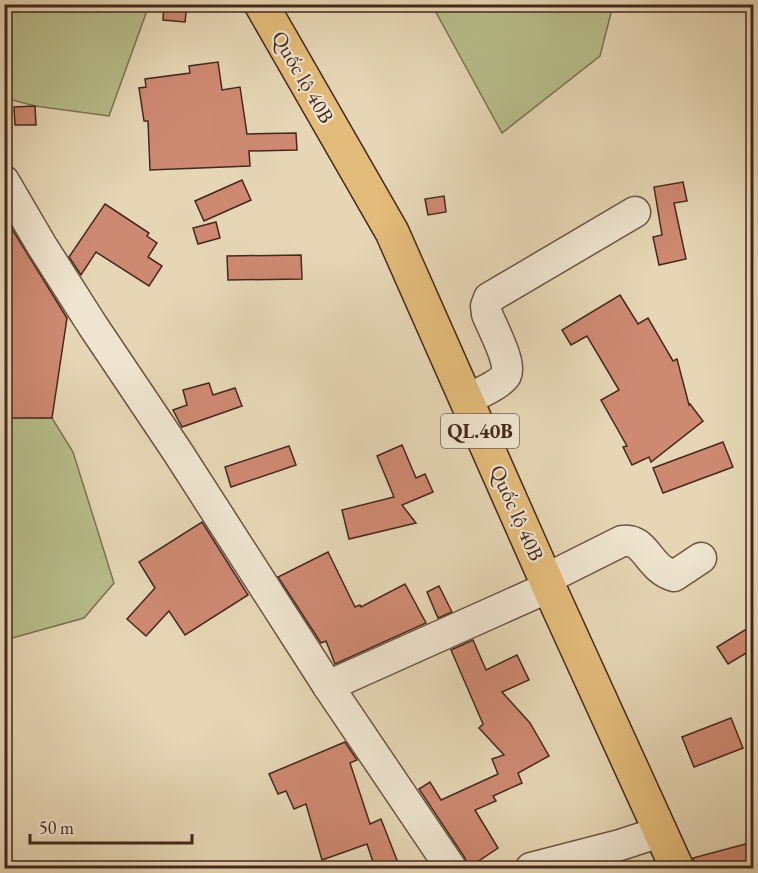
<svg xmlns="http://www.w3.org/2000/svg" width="758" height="873" font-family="'EB Garamond',serif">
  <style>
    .green { fill: #b8bd8b; stroke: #7e7254; stroke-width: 1.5 }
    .building { fill: #ce8973; stroke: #45281d; stroke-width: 1.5 }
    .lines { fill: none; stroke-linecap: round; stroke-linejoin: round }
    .minor-casing { stroke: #6d5443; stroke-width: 33 }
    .highway-casing { stroke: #45281d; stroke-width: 36 }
    .minor { stroke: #efe4cf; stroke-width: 30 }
    .highway { stroke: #e3bb7a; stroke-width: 33 }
    .labels { text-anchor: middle; stroke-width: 4.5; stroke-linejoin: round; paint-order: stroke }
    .shield { fill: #efe4cf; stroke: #786052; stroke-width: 1.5 }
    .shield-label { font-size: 20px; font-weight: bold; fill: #45281d }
    .street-label { font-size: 21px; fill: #45281d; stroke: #efe4cf }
  </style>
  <rect width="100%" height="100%" fill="#e6d6b5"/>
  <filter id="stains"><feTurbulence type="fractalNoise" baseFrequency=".00333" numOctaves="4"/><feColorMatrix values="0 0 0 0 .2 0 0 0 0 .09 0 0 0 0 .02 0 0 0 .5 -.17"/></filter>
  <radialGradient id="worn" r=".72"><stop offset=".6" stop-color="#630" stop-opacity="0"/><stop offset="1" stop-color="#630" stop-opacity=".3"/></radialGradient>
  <g class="green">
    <path d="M4 5H149L109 116 35 106 5 98Z"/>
    <path d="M432 5H613L600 56 502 133Z"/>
    <path d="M5 417 52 418 73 452 114 583 84 618 5 640Z"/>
  </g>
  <g class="building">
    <path d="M164 4H187L185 22 163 20Z"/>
    <path d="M218 62 222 90 240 87 247 134 296 133 297 150 249 151 250 166 150 170 148 121H144L139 88 146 87 145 79 190 73 189 66Z"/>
    <path d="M35 106 36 125H15L14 107Z"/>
    <path d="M242 180 251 200 204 221 195 201Z"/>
    <path d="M683 182 687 201 674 203 686 259 659 265 653 237 662 235 654 187Z"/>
    <path d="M444 196 446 212 428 215 425 199Z"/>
    <path d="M105 204 149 233 147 236 157 243 148 257 162 266 149 286 96 252 81 275 69 257Z"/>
    <path d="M4 216 67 318 52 418H4Z"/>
    <path d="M216 222 220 238 198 244 193 228Z"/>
    <path d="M301 255 302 279 228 280 227 256Z"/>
    <path d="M620 295 638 324 648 318 673 361 677 359 689 405 690 404 703 421 651 462 649 457 632 465 623 447 627 446 601 400 619 390 587 336 571 345 562 330Z"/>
    <path d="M209 383 213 395 235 388 242 406 182 427 173 410 187 405 183 390Z"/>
    <path d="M723 442 733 467 663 493 653 468Z"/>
    <path d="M402 445 416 478 425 474 433 492 402 505 416 523 349 539 342 510 394 497 377 456Z"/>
    <path d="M289 446 296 465 231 487 225 467Z"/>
    <path d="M202 522 248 595 185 635 169 611 146 636 127 619 155 588 139 562Z"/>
    <path d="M328 552 355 607 360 605 361 607 405 584 426 623 335 664 326 641 321 643 278 577Z"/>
    <path d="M439 586 452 612 438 618 427 592Z"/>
    <path d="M753 625V649L728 664 717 647Z"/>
    <path d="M473 640 486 670 517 655 529 680 502 692 530 723 549 756 518 773 522 783 493 796 496 801 475 810 498 848 468 868 465 858 419 789 430 782 441 800 498 774 492 759 504 755 479 728 483 724 451 650Z"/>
    <path d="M731 718 743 748 694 767 682 737Z"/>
    <path d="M345 742 357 760 350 763 370 824 381 819 400 868H375L367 844 322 860 306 804 294 809 286 791 278 794 269 774Z"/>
    <path d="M753 842V868H696L693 858Z"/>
  </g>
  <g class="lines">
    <g class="minor-casing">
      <g id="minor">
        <path d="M4 181 42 246 93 326 177 451 328 686 451 868"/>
        <path d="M466 400C476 395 501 384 506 375 512 363 492 327 487 314L486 306 489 298 635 212"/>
        <path d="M546 579 622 541C646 537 648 569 674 576L701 558"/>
        <path d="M328 686 549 587"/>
        <path d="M531 868 620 845 660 832"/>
      </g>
    </g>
    <g class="highway-casing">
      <path id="highway" d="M261 4 392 232 549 587 677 868"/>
    </g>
    <use href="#minor" class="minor"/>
    <use href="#highway" class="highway"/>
  </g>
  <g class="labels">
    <rect class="shield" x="441" y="414" width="78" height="34" rx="4.5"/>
    <g class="shield-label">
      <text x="480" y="438">QL.40B</text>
    </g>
    <g class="street-label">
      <text transform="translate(303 77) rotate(60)" y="7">Quốc lộ 40B</text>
      <text transform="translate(517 513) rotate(66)" y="7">Quốc lộ 40B</text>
    </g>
  </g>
  <rect width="758" height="873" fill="none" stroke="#e6d6b5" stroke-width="24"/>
  <rect x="6" y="6" width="746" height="861" fill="none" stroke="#45281d" stroke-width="3"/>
  <rect x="12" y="12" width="734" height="849" fill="none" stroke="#45281d" stroke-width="1.5"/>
  <path d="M30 834v9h162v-9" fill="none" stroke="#45281d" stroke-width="3"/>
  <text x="39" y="834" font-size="18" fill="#45281d" stroke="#efe4cf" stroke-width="4.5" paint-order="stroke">50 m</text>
  <rect width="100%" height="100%" filter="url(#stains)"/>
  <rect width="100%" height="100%" fill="url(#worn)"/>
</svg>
